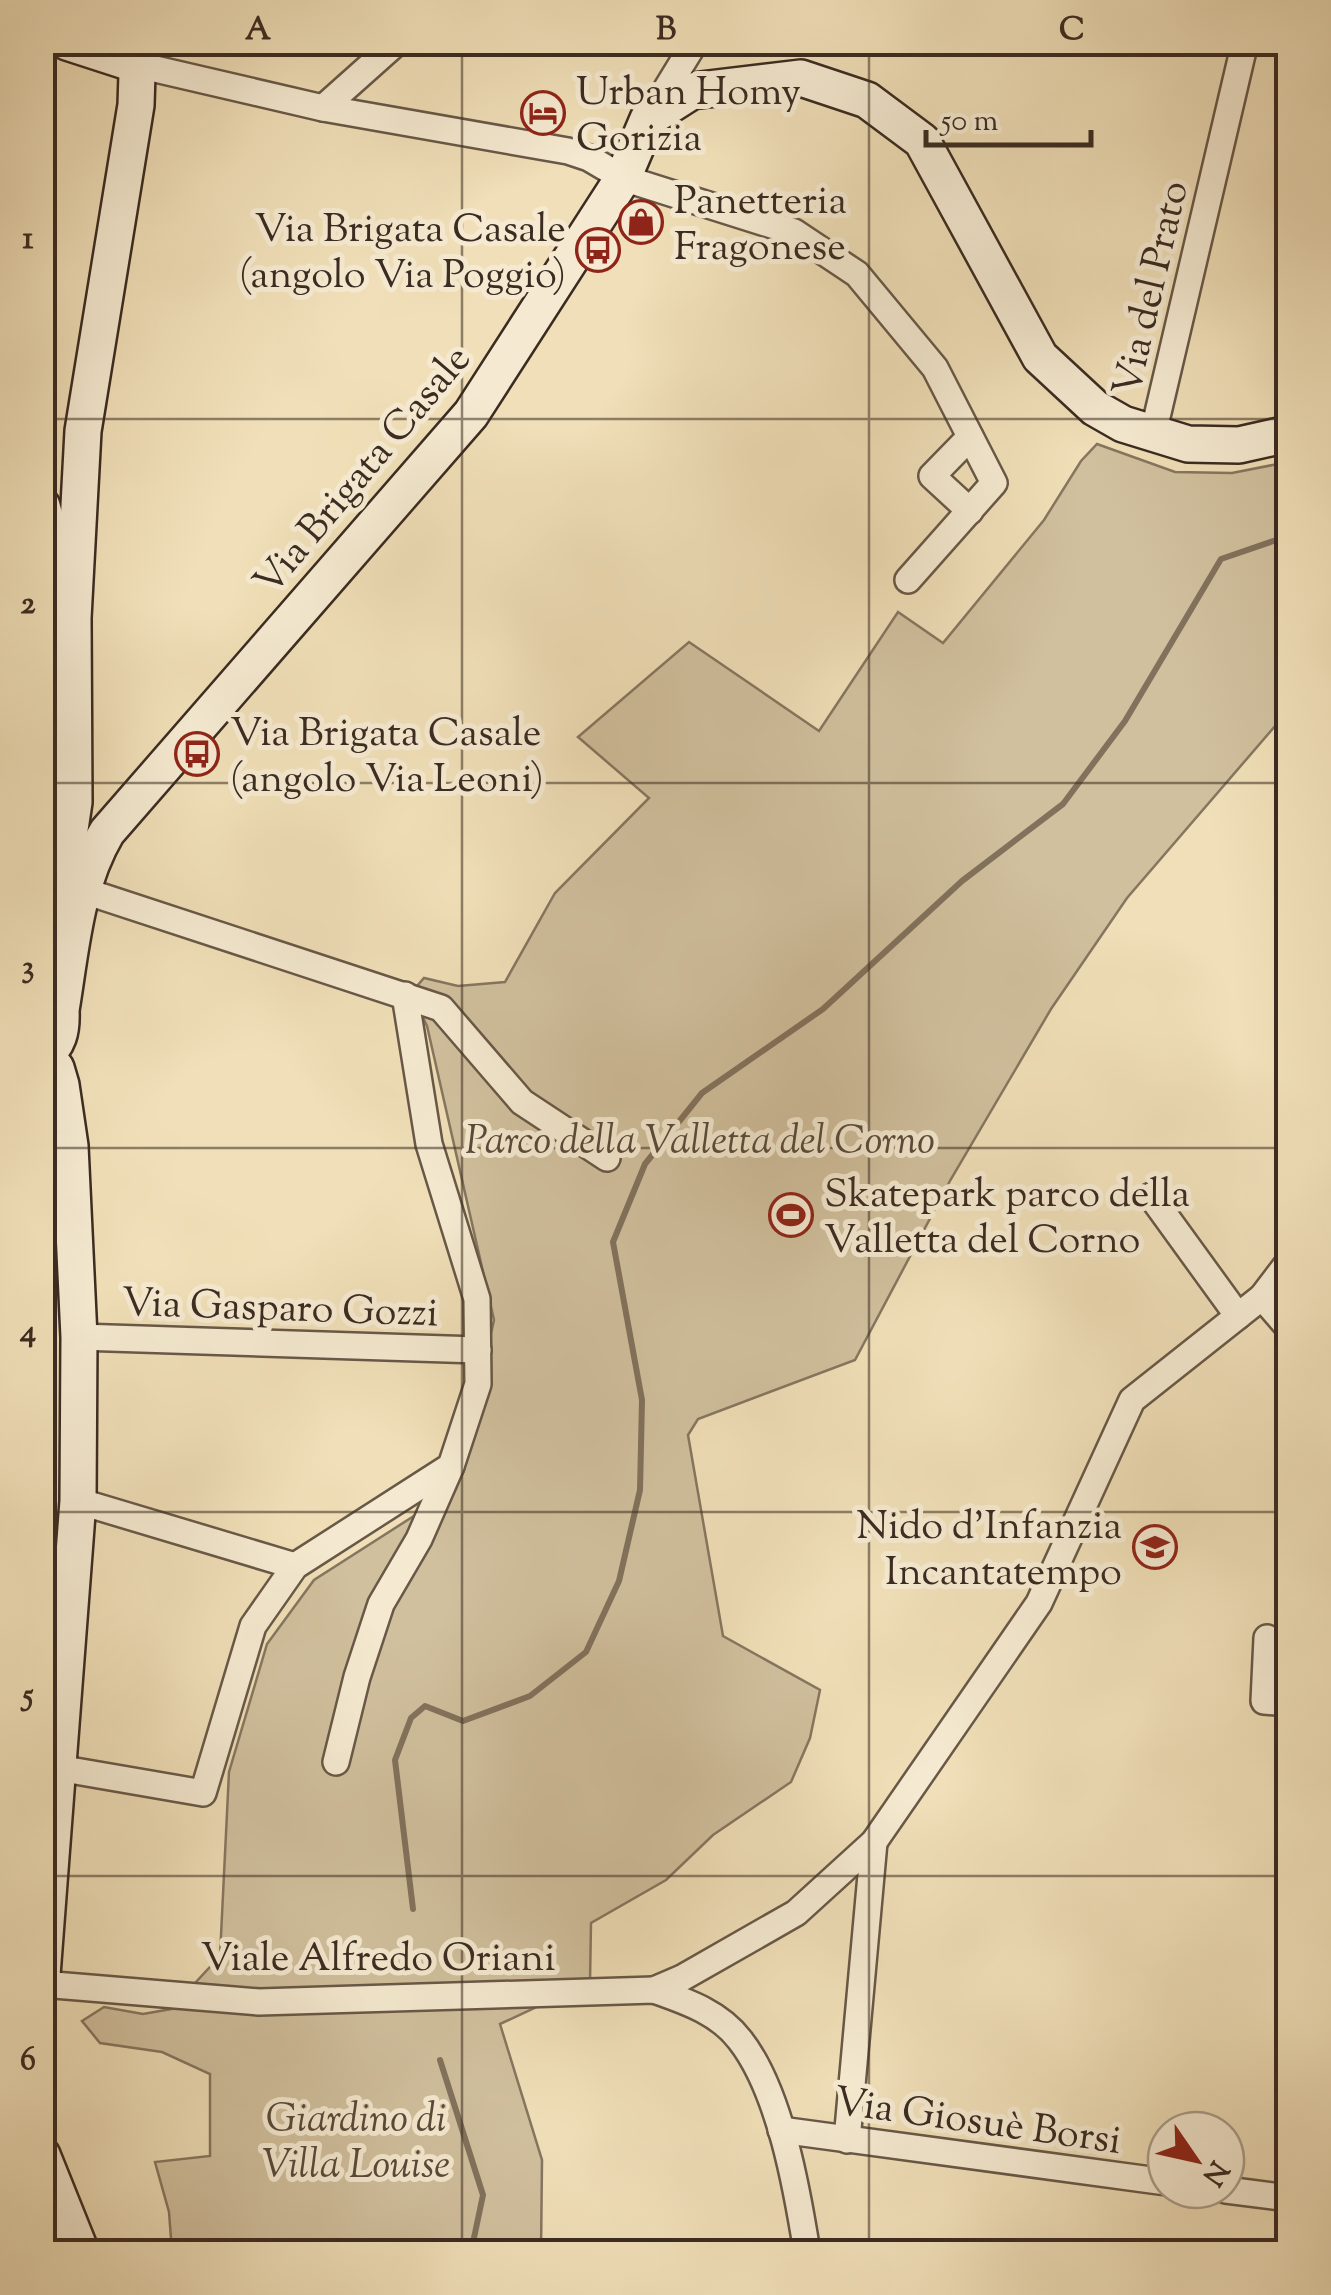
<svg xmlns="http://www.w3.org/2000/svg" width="1331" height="2295" font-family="'Sorts Mill Goudy',serif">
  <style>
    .green { fill: #d1c09e; stroke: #867660; stroke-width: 2.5 }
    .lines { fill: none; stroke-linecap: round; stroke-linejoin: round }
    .stream { stroke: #82725d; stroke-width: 6 }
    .street-casing { stroke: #685847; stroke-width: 30 }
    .secondary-casing { stroke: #3b2b21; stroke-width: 40 }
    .street { stroke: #f5ead1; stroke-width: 25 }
    .secondary { stroke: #f5ead1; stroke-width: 35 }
    .grid { fill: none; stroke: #3b2b21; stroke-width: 2.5; stroke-opacity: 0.55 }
    .labels { text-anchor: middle; stroke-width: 10; stroke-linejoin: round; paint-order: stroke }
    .poi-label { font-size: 40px; fill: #3b2b21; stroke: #f5ead1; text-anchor: start }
    .street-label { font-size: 40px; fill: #3b2b21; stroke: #f5ead1 }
    .park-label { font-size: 40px; font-style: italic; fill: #59493a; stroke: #f5ead1 }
    .neatline { fill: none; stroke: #3b2b21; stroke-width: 4 }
    .grid-label { font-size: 32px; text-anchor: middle; font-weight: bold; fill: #3b2b21 }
  </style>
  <rect width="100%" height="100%" fill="#f0dfb8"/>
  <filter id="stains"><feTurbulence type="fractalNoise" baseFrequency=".002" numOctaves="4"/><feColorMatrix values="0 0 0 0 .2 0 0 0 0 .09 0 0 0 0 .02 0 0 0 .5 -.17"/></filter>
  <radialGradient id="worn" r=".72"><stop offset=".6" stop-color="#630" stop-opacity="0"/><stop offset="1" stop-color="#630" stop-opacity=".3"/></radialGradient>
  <path class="green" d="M1097 444 1175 472 1232 473 1288 462V711L1127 898 1051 1009 951 1179 855 1360 698 1419 688 1435 723 1636 820 1690 810 1738 791 1782 713 1835 666 1880 591 1923 590 1982 500 2024 542 2160 541 2252H172L169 2212 155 2162 210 2156V2074L162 2052 100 2043 82 2021 104 2007 143 2014 171 2009 220 1956 229 1772 267 1644 314 1580 456 1489 494 1320 427 1026 411 993 424 978 458 986 505 982 555 893 649 798 578 737 689 642 819 731 898 612 943 643 1044 520 1081 461Z"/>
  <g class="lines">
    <g class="stream">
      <path d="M413 1909 395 1760 411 1718 425 1706 463 1721 530 1696 586 1652 619 1581 640 1490 642 1400 613 1242 645 1164 702 1093 823 1009 962 881 1063 804 1125 721 1221 559 1288 536"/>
      <path d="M440 2060 483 2195 471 2252"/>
    </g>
    <g class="street-casing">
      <g id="street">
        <path d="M138 65 323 108 568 151 589 158 623 178 794 232 857 274 935 368 994 483 908 580"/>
        <path d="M323 108 397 42"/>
        <path d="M653 111 695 42"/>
        <path d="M1153 434 1245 42"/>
        <path d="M970 511 932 476 970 437"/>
        <path d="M42 801 68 845"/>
        <path d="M82 890 441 1008 522 1102 607 1158"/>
        <path d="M1151 1196 1238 1316"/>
        <path d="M1262 1297 1288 1327"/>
        <path d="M79 1337 478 1350"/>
        <path d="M78 1501 295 1566"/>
        <path d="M1267 1638 1264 1701 1288 1703"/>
        <path d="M336 1762 357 1677 381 1604 419 1539 451 1466"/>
        <path d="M58 1768 203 1793 253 1626 295 1566 451 1466 478 1384 477 1299 429 1144 405 995"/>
        <path d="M42 1984 259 2002 654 1990C685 2001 719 2012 740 2040 780 2091 797 2189 807 2252"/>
        <path d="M654 1990 682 1978 796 1913 874 1842 1039 1603 1132 1400 1262 1297 1288 1263"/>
        <path d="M781 2130 1166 2182"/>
        <path d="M847 2140 874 1842"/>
        <path d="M1226 2190 1288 2198"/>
      </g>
    </g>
    <g class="secondary-casing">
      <g id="secondary">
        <path d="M67 42 138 65"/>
        <path d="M42 506 64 587"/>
        <path d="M42 923 64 870 74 802 73 618 83 431 136 105 138 42"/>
        <path d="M42 1058C59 1045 62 1031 61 1010 71 950 75 886 107 832L471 414 623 178 648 119 692 91 801 78 867 100 922 141 1040 357 1095 408 1123 424 1188 444 1239 445 1288 434"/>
        <path d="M42 1975 78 1501 79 1337 70 1146 61 1085 56 1068 46 1057"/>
        <path d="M42 2155 81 2252"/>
      </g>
    </g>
    <use href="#street" class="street"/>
    <use href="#secondary" class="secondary"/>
  </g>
  <path class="grid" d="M462 42V2252M869 42V2252M42 419H1288M42 783H1288M42 1148H1288M42 1512H1288M42 1876H1288"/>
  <defs>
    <g id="hotel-ring" transform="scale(2.25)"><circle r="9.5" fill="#f5ead1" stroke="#8f2418" stroke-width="1.5"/><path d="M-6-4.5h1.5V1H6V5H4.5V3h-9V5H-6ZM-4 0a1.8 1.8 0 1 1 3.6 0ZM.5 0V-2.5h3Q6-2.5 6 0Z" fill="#8f2418"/></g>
    <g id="shop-ring" transform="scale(2.25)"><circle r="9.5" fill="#f5ead1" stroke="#8f2418" stroke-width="1.5"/><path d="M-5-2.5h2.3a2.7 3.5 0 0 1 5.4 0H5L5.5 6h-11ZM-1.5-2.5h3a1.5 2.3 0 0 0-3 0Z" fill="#8f2418"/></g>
    <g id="bus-ring" transform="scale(2.25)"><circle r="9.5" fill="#f5ead1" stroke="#8f2418" stroke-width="1.5"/><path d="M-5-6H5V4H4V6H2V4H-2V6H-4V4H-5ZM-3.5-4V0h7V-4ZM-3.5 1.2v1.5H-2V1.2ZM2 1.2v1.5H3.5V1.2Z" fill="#8f2418"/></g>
    <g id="stadium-ring" transform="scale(2.25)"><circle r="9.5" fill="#f5ead1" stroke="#8f2418" stroke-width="1.5"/><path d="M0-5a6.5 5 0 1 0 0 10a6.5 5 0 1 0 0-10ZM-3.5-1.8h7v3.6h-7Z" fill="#8f2418"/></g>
    <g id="school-ring" transform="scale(2.25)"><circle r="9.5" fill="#f5ead1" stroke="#8f2418" stroke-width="1.5"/><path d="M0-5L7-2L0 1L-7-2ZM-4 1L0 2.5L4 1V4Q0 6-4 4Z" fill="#8f2418"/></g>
  </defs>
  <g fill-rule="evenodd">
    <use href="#hotel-ring" x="543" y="113"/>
    <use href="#shop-ring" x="641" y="222"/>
    <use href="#bus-ring" x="598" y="250"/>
    <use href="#bus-ring" x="197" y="754"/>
    <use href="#stadium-ring" x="791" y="1215"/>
    <use href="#school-ring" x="1155" y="1547"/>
  </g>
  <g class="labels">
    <g class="poi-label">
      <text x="576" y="104">Urban Homy<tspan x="576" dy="46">Gorizia</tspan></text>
      <text x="674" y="213">Panetteria<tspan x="674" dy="46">Fragonese</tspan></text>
      <text x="566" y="241" text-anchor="end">Via Brigata Casale<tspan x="566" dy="46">(angolo Via Poggio)</tspan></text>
      <text x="230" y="745">Via Brigata Casale<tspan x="230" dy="46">(angolo Via Leoni)</tspan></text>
      <text x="824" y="1206">Skatepark parco della<tspan x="824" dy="46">Valletta del Corno</tspan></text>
      <text x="1122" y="1538" text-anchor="end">Nido d'Infanzia<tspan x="1122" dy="46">Incantatempo</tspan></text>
    </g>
    <g class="street-label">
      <text transform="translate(1149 288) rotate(-77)" y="14">Via del Prato</text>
      <text transform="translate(361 469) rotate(-50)" y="14">Via Brigata Casale</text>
      <text transform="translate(280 1306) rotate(2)" y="14">Via Gasparo Gozzi</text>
      <text x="378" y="1970">Viale Alfredo Oriani</text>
      <text transform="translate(978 2119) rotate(8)" y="14">Via Giosuè Borsi</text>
    </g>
    <g class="park-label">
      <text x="700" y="1153">Parco della Valletta del Corno</text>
      <text x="356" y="2131">Giardino di<tspan x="356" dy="46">Villa Louise</tspan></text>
    </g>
  </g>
  <rect width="1331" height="2295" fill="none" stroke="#f0dfb8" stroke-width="110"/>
  <g transform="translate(1196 2160) rotate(124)"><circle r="48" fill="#f5ead1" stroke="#ab9e8b" stroke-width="2.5"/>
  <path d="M0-8L18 38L0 25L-18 38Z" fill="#8f2418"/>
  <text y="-15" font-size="28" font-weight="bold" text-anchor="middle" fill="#3b2b21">N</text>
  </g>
  <path d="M926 130v15h165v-15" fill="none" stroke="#3b2b21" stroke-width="5"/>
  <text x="941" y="130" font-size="30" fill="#3b2b21" stroke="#f5ead1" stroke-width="8" paint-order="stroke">50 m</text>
  <rect x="55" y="55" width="1221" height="2185" class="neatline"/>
  <g class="grid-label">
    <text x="258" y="39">A</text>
    <text x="666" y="39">B</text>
    <text x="1072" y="39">C</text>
    <text x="28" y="248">1</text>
    <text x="28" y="613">2</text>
    <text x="28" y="977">3</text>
    <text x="28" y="1341">4</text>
    <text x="28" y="1705">5</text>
    <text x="28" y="2069">6</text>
  </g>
  <rect width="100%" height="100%" filter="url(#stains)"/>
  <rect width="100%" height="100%" fill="url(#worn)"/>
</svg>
